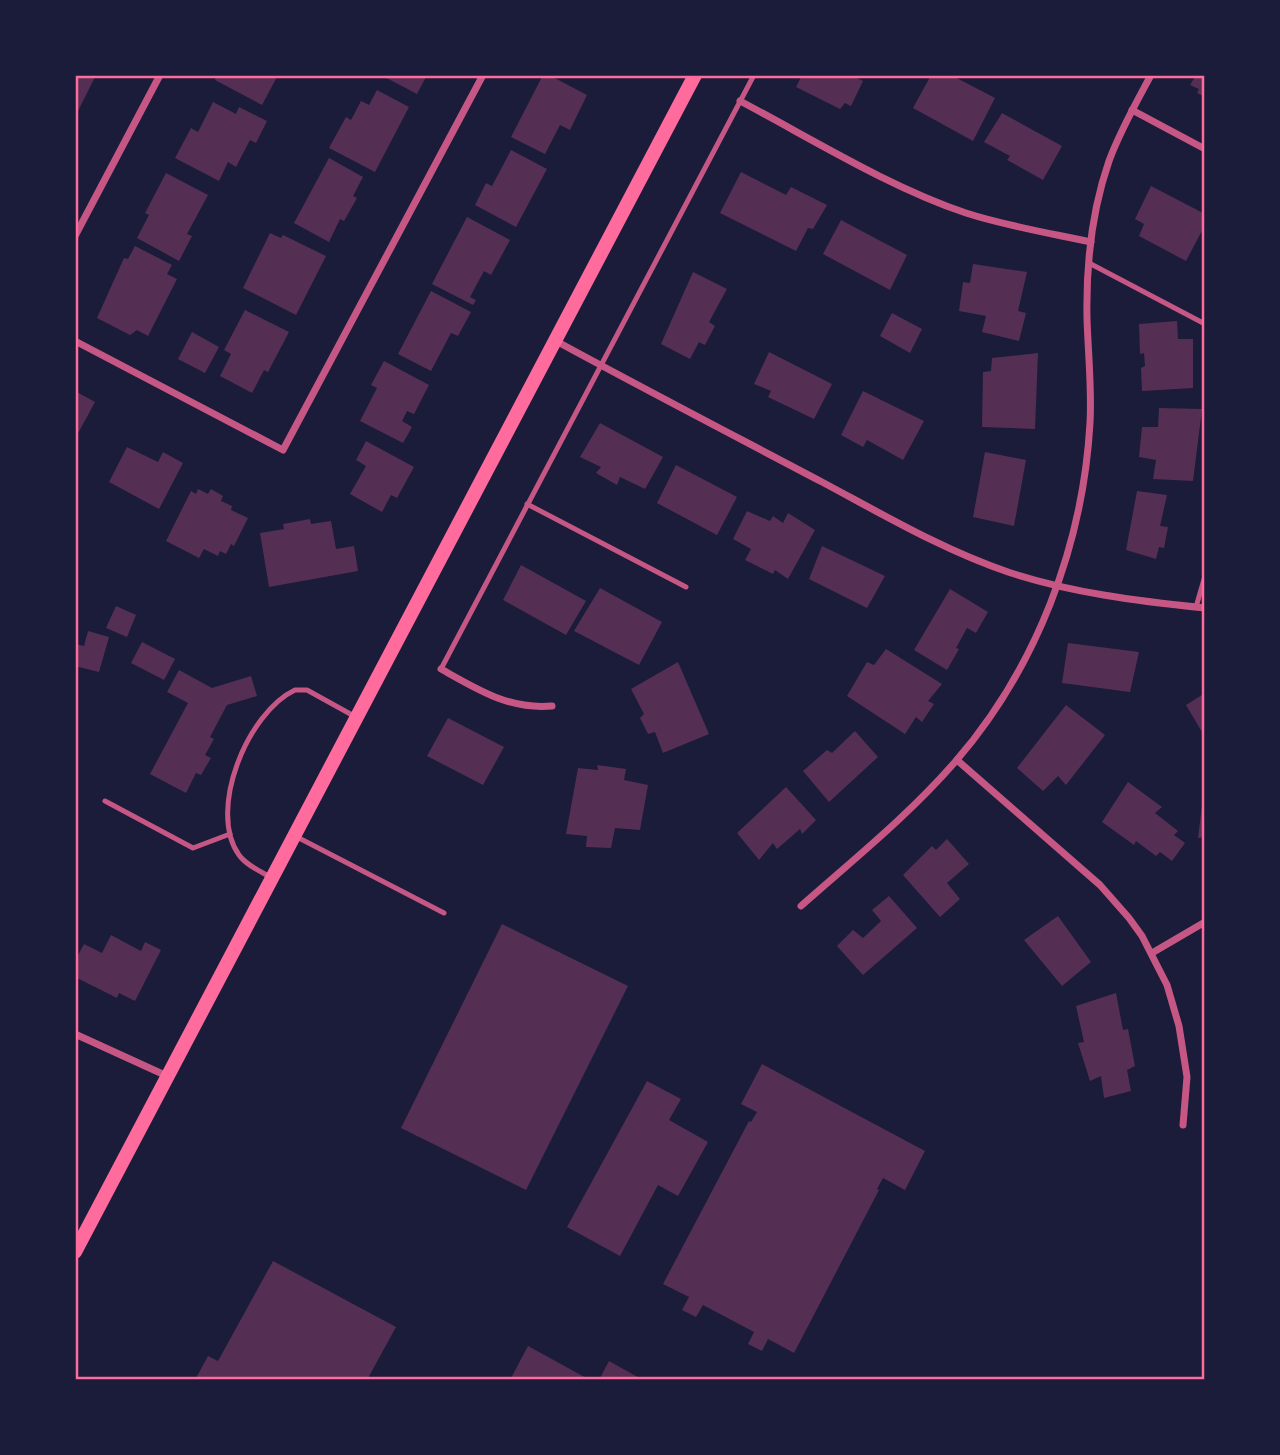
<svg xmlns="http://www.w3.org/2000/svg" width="1280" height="1455" font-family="'Roboto Condensed',sans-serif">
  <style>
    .building { fill: #542f53 }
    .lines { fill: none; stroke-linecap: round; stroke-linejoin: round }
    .service { stroke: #c65784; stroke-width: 5 }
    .minor { stroke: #c65784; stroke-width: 7 }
    .secondary { stroke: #ff6b9d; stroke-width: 14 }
    .neatline { fill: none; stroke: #ff6b9d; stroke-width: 2.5 }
  </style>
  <rect width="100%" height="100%" fill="#1b1b3a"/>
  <g class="building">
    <path d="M75 75H96L75 117Z"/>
    <path d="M217 75H278L262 105 215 80Z"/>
    <path d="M381 75H427L417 94Z"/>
    <path d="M543 75H549L587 95 570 130 560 125 545 154 511 137Z"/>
    <path d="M802 75H857L855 77 863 81 851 106 845 103 840 109 796 87Z"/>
    <path d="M926 75H951L995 98 973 141 913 108 930 77Z"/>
    <path d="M1196 75H1205V97L1197 93 1199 89 1190 85Z"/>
    <path d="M377 90 409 107 375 172 329 148 346 117 351 120 361 101 369 105Z"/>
    <path d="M213 102 236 114 239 107 267 121 256 143 250 140 236 167 228 162 219 181 175 158 191 128 198 132Z"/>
    <path d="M1002 113 1062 146 1043 180 1007 160 1010 156 984 142Z"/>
    <path d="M511 150 547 169 516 227 475 205 486 183 492 186Z"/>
    <path d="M329 158 363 177 353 196 357 198 344 221 340 219 329 242 294 223Z"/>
    <path d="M741 172 786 195 791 187 827 205 813 229 808 228 796 251 720 213Z"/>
    <path d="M166 173 208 195 187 234 192 236 179 261 137 238 149 215 145 213Z"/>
    <path d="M1151 186 1205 214V225L1186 261 1139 236 1144 224 1135 219Z"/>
    <path d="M467 217 510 240 491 275 484 271 470 297 476 300 473 305 432 284Z"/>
    <path d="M841 220 907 255 890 290 823 254Z"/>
    <path d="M270 233 281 238 283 235 326 256 296 315 243 288Z"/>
    <path d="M135 246 172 265 167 274 177 279 148 336 137 330 130 335 97 318 124 258 128 259Z"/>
    <path d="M973 264 1027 272 1018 311 1026 313 1019 341 982 332 986 316 959 311 963 282 970 283Z"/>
    <path d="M693 272 727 289 709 322 715 326 705 345 699 342 690 359 661 344Z"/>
    <path d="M431 291 471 312 458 336 451 333 431 371 398 354Z"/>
    <path d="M245 310 289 332 268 372 264 370 252 393 220 376 231 354 224 350Z"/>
    <path d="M892 313 922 329 910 353 880 336Z"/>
    <path d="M1177 321 1178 339H1193V388L1142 391 1141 368 1145 366 1144 353 1140 354 1139 324Z"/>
    <path d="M192 332 219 347 205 373 178 359Z"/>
    <path d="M769 352 832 384 814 419 768 397 771 391 754 384Z"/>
    <path d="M1038 353 1035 429 982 427 983 372 991 371 992 358Z"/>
    <path d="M384 361 429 385 414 414 407 411 402 421 412 427 403 443 360 421 377 388 371 385Z"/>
    <path d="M75 391 95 402 75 439Z"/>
    <path d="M863 391 924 421 903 460 867 440 863 447 841 435Z"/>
    <path d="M1159 408 1202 409 1193 481 1153 479 1156 460 1139 457 1142 427H1158Z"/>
    <path d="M600 423 663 457 645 489 620 477 617 485 596 473 601 467 580 457Z"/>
    <path d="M366 441 414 467 397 498 391 495 382 512 350 494 366 466 356 460Z"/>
    <path d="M127 447 158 462 163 452 183 463 159 509 109 482Z"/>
    <path d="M985 452 1026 460 1014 526 973 517Z"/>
    <path d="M676 465 737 497 717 535 657 503Z"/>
    <path d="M198 489 208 494 211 489 223 496 221 501 232 506 231 510 248 518 234 546 231 544 226 554 220 551 218 556 204 549 199 558 166 541 191 491 196 494Z"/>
    <path d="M1137 491 1167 495 1160 526 1168 527 1164 548 1159 547 1156 559 1126 550Z"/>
    <path d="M747 511 770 521 773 516 783 523 788 513 815 530 788 579 775 570 773 574 745 560 751 549 733 539Z"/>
    <path d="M310 519 311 524 331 521 336 549 354 546 358 571 269 587 260 533 284 529 283 524Z"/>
    <path d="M822 546 885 576 867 608 809 579Z"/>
    <path d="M521 565 586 601 566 635 503 600Z"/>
    <path d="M600 588 662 622 639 665 574 631Z"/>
    <path d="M950 589 988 612 976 633 967 628 956 648 959 649 947 670 914 650Z"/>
    <path d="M116 606 136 615 127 637 106 628Z"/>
    <path d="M88 631 109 637 99 672 75 666V644L84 646Z"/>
    <path d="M142 642 175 659 164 680 131 663Z"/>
    <path d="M1068 643 1139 652 1130 692 1062 683Z"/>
    <path d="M886 649 942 684 928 701 934 704 922 722 916 717 905 734 847 696 867 662 874 665Z"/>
    <path d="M678 662 709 734 663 753 655 732 648 734 640 718 644 714 631 689Z"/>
    <path d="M179 670 212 688 251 676 257 696 227 705 210 737 214 739 205 755 211 758 201 775 196 773 186 793 150 774 188 703 167 692Z"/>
    <path d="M1205 693V730L1202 732 1186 705Z"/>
    <path d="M1066 705 1105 735 1066 785 1058 776 1043 791 1017 768Z"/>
    <path d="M448 718 504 747 483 785 427 756Z"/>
    <path d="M855 731 878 757 829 802 803 771 827 750 832 753Z"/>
    <path d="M597 765 626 769 624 780 648 785 640 830 615 828 611 848 586 847 587 836 566 834 578 768 598 770Z"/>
    <path d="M1128 782 1162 807 1155 813 1178 831 1174 835 1185 843 1172 861 1160 852 1156 856 1136 841 1134 845 1102 822Z"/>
    <path d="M786 787 816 820 802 834 800 829 777 849 773 843 759 860 737 833Z"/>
    <path d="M1202 805H1205V837L1198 838Z"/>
    <path d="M947 839 969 864 947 883 960 899 940 917 903 875 932 846 936 850Z"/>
    <path d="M889 896 917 928 863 975 837 946 853 930 863 938 881 921 872 910Z"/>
    <path d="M1058 916 1091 962 1062 986 1024 940Z"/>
    <path d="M502 924 628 986 526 1190 401 1128Z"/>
    <path d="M111 935 141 951 145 942 161 950 135 1001 119 993 117 998 75 977V961L84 944 102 953Z"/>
    <path d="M1116 993 1123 1030 1128 1029 1135 1066 1127 1070 1131 1091 1104 1098 1101 1076 1090 1081 1078 1043 1084 1042 1076 1006Z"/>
    <path d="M762 1064 925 1151 905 1190 883 1178 877 1189 879 1190 794 1353 768 1339 762 1351 748 1344 754 1332 703 1305 696 1317 682 1310 689 1297 663 1284 749 1121 751 1122 757 1112 741 1104Z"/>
    <path d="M647 1081 681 1099 669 1120 708 1142 678 1196 658 1185 620 1256 567 1227Z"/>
    <path d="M273 1261 396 1327 367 1380H195L208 1356 218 1361Z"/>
    <path d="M528 1346 590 1380H510Z"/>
    <path d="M609 1361 643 1380H599Z"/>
  </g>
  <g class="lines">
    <g class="service">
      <path d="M1089 263 1205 324"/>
      <path d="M527 504 686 587"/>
      <path d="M1196 607 1205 576"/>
      <path d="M441 669 754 75"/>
      <path d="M105 801 193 848 230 834"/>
      <path d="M295 836 444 913"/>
      <path d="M270 877C260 871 246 865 239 855 207 810 248 712 295 690H307L354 716"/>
    </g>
    <g class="minor">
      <path d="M740 101C812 139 889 187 966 213 1006 226 1049 233 1091 242"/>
      <path d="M1132 110 1205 149"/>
      <path d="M75 236 160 75"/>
      <path d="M75 341 283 450 483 75"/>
      <path d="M556 341C644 389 733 435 822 482 882 514 943 550 1008 572 1072 593 1137 601 1205 608"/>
      <path d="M441 669C477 689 509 710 552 706"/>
      <path d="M957 760 1100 885 1129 918 1142 936 1167 985 1179 1026 1187 1077 1183 1125"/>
      <path d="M801 906C853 860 909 815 955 762 1036 669 1083 546 1090 423 1092 388 1088 353 1087 318 1086 265 1092 210 1109 161 1120 131 1136 103 1151 75"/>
      <path d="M1152 953 1205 922"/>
      <path d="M75 1034 167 1076"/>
    </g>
    <path class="secondary" d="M75 1252 695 75"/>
  </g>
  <rect width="1280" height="1455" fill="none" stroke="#1b1b3a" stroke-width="154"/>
  <rect x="77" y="77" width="1126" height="1301" class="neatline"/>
</svg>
